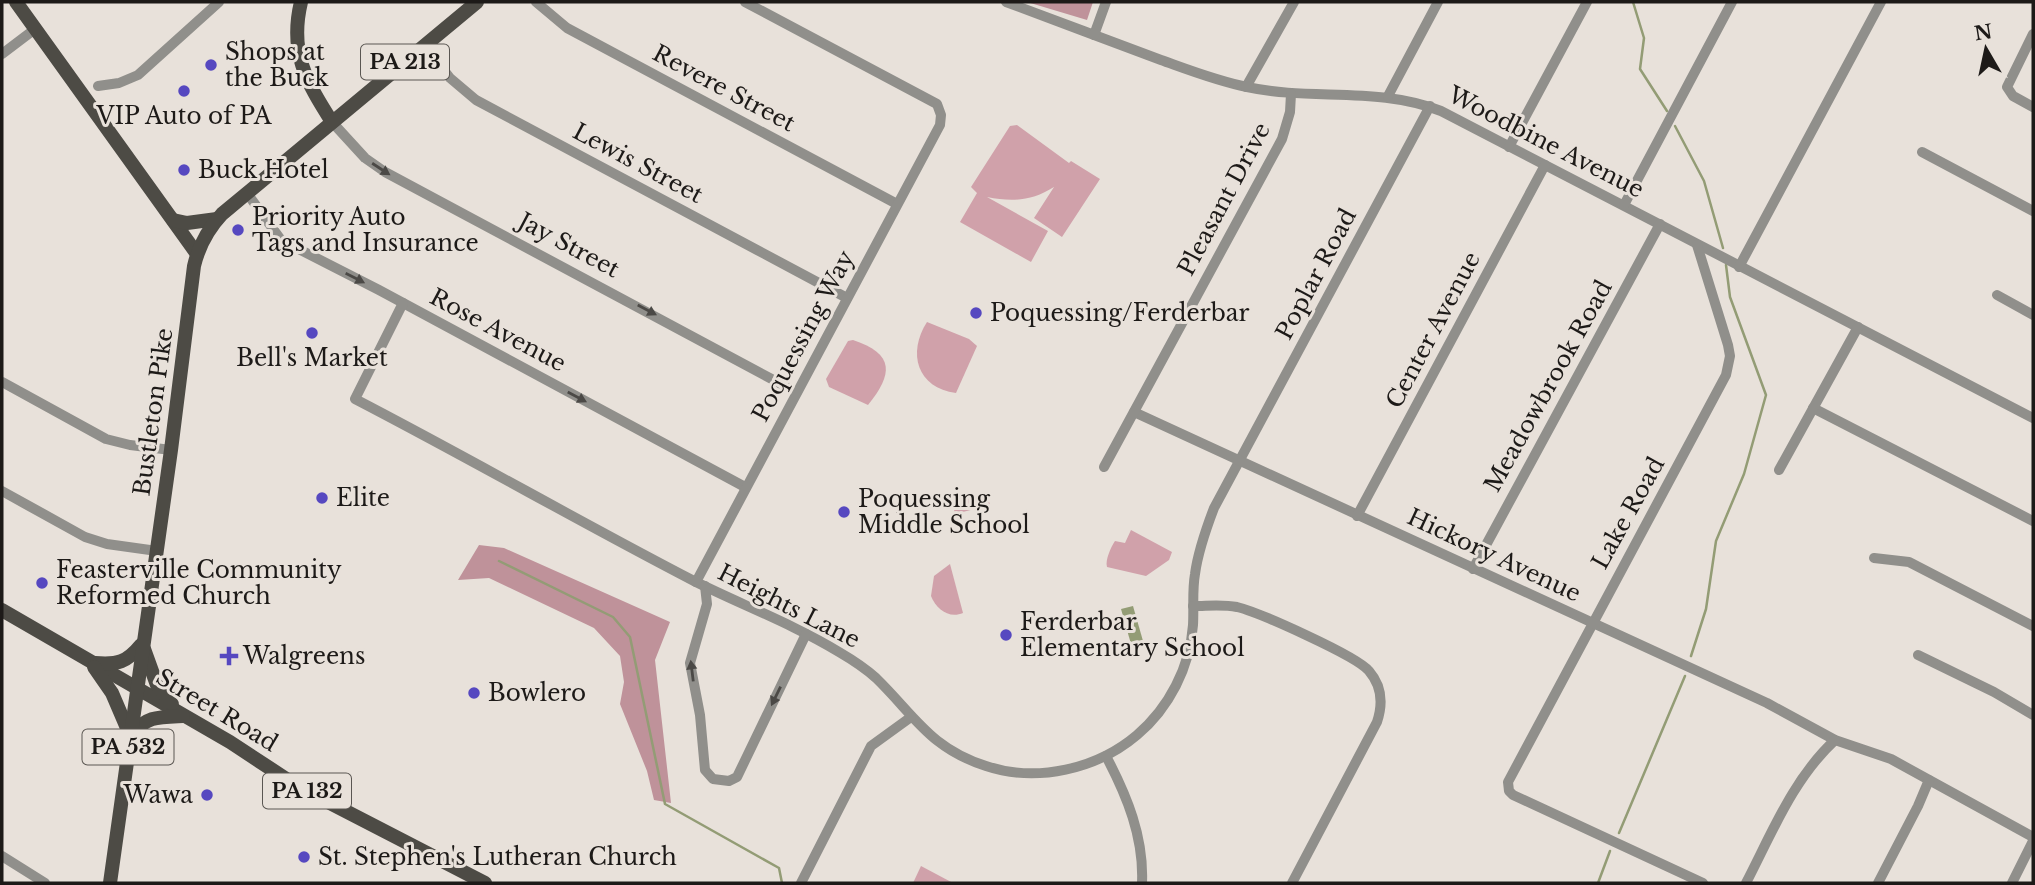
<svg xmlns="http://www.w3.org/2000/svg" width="2035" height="885" font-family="'Libre Baskerville',serif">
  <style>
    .green { fill: #d0a1aa }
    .forest { fill: #bf929a }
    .water { fill: #939c75 }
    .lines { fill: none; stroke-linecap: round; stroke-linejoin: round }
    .stream { stroke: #939c75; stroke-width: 2.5 }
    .minor { stroke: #908f8b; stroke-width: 10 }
    .major { stroke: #4d4b45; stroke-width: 14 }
    .oneway { fill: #4b4946 }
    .poi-dot { fill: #5648c0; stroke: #e8e1da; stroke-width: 2.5 }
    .labels { text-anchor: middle; stroke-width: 6; stroke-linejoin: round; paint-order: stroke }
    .shield { fill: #e8e1da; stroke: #5a5652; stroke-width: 2 }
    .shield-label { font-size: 21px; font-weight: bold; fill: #1d1a18 }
    .poi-label { font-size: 23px; fill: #1d1a18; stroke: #e8e1da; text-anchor: start }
    .street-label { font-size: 23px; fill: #1d1a18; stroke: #e8e1da }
  </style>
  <rect width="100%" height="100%" fill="#e8e1da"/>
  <g class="green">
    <path d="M1017 125 1069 163 1071 161 1100 179 1062 237 1034 218 1054 187C1032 201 1012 202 987 197L1048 231 1031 262 960 222 977 193 971 187 1010 126Z"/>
    <path d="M927 322 969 339 977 346 956 393C917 388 907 353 927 322Z"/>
    <path d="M853 340C895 354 893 374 868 405L829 387 826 379 848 341Z"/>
    <path d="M986 492 990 505 955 514 952 501Z"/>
    <path d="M1131 530 1172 552 1169 560 1146 576 1107 567C1105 560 1111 547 1115 541L1125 543Z"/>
    <path d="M950 564 963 613C949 619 936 609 931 596L934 576Z"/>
    <path d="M921 866 953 883H913Z"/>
  </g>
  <g class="forest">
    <path d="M1027 2H1093L1087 20Z"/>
    <path d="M479 545 504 548 670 622 655 660 671 803 654 800 647 771 620 704 624 682 620 656 594 628 489 578 458 580Z"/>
  </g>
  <path class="water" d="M1133 606 1143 641 1131 644 1121 609Z"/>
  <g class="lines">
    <g class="stream">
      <path d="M1633 2 1644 38 1640 69 1667 111"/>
      <path d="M1675 126 1704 181 1723 248"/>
      <path d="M499 561 613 617 630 637 665 804 779 868 782 883"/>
      <path d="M1691 656 1706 609 1716 541 1744 474 1766 395 1730 297 1726 265"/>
      <path d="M1619 833 1685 676"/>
      <path d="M1598 883 1610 851"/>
    </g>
    <g class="minor">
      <path d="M536 2 567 28 897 204"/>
      <path d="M1006 2C1058 21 1109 41 1161 60 1189 70 1217 81 1247 87 1311 101 1379 86 1441 111L2033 418"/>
      <path d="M2033 34 2007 87 2013 96 2033 107"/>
      <path d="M1094 35 1106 2"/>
      <path d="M425 46 450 78 476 100 847 298"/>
      <path d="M2 54 35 29"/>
      <path d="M98 86 119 83 138 75 219 2"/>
      <path d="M1246 87 1294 2"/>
      <path d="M1388 96 1438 2"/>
      <path d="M332 122 365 158 385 172 796 392"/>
      <path d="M1509 147 1587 2"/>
      <path d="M1922 152 2033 211"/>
      <path d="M247 193 281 240 379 290 745 487"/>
      <path d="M1624 205 1732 2"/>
      <path d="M1697 245 1728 345 1730 356 1726 375 1508 782 1509 791 1513 795 1703 883"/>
      <path d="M1739 267 1881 2"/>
      <path d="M1997 295 2033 315"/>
      <path d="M403 303 355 399C469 458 580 522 694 581 742 605 793 624 839 652 851 659 865 668 876 678 915 716 930 748 986 766 1037 783 1097 769 1137 735 1169 708 1190 667 1193 625 1194 608 1192 591 1195 574 1198 551 1206 529 1214 508L1430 106"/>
      <path d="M2 382 106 439 130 445 171 450"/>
      <path d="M1813 408 2033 521"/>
      <path d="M1134 412 1767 703 1835 740 1891 759 2033 837"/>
      <path d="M1104 467 1282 139 1290 112 1291 94"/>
      <path d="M1779 470 1858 327"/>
      <path d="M2 491 85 537 107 544 157 551"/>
      <path d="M1357 516 1545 165"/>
      <path d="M1874 558 1909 562 2033 626"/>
      <path d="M1473 569 1660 224"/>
      <path d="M696 582 940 125 941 115 937 104 745 2"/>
      <path d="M705 586 707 604 690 663 700 715 705 770 713 779 729 781 737 777 806 634"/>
      <path d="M1193 606C1208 606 1222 604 1237 607 1258 612 1357 656 1369 671 1382 686 1383 704 1377 722L1292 883"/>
      <path d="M1918 655 1994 692 2033 715"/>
      <path d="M1106 756C1127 796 1144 837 1142 883"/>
      <path d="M2 856 45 883"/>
      <path d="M801 883 871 746 911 717"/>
      <path d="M1746 883C1772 833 1793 779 1835 740"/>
      <path d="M1878 883 1918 806 1929 780"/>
      <path d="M2012 883 2033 841"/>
    </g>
    <g class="major">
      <path d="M16 2 197 254"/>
      <path d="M301 2C289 52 306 81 332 122"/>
      <path d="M173 220 187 223 217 219"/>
      <path d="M2 610 230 742 297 786 485 883"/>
      <path d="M144 649 157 685 172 704"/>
      <path d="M95 663C118 665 127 662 141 645"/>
      <path d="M94 667 112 693 130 735C148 716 157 717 183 716"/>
      <path d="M110 883 171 450 194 266C199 245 208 229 222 214L477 2"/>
    </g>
  </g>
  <defs><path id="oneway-solid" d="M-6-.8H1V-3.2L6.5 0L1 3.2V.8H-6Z" transform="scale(1.75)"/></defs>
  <g class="oneway">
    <use href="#oneway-solid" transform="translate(381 169) rotate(33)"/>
    <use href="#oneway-solid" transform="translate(355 278) rotate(27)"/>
    <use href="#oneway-solid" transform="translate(647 310) rotate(28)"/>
    <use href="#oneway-solid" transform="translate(577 397) rotate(28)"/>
    <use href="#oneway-solid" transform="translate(692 671) rotate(-97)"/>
    <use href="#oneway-solid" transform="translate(776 696) rotate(116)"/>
  </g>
  <g class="poi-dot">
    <circle cx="211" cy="65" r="7"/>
    <circle cx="184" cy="91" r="7"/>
    <circle cx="184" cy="170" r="7"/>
    <circle cx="238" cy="230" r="7"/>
    <circle cx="976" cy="313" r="7"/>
    <circle cx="312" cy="333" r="7"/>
    <circle cx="322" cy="498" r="7"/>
    <circle cx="844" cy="512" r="7"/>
    <circle cx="42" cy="583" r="7"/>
    <circle cx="1006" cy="635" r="7"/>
    <path d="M225.5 645.5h7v7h7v7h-7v7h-7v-7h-7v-7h7z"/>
    <circle cx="474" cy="693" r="7"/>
    <circle cx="207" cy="795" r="7"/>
    <circle cx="304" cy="857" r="7"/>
  </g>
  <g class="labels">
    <g class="shield">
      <rect x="361" y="44.5" width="88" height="35" rx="5"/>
      <rect x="82.5" y="729.5" width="91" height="35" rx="5"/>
      <rect x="263" y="773.5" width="88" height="35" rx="5"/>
    </g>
    <g class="shield-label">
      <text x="405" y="69">PA 213</text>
      <text x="128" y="754">PA 532</text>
      <text x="307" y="798">PA 132</text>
    </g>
    <g class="poi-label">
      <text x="225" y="60">Shops at<tspan x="225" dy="26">the Buck</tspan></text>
      <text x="184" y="124" text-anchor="middle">VIP Auto of PA</text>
      <text x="198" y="178">Buck Hotel</text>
      <text x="252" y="225">Priority Auto<tspan x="252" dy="26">Tags and Insurance</tspan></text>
      <text x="990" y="321">Poquessing/Ferderbar</text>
      <text x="312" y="366" text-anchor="middle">Bell's Market</text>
      <text x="336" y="506">Elite</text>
      <text x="858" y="507">Poquessing<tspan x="858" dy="26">Middle School</tspan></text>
      <text x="56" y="578">Feasterville Community<tspan x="56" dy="26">Reformed Church</tspan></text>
      <text x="1020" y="630">Ferderbar<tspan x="1020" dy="26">Elementary School</tspan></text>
      <text x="243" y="664">Walgreens</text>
      <text x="488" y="701">Bowlero</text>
      <text x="193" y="803" text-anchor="end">Wawa</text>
      <text x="318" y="865">St. Stephen's Lutheran Church</text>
    </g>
    <g class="street-label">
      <text transform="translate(724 88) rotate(28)" y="8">Revere Street</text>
      <text transform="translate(1546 142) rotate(27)" y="8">Woodbine Avenue</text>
      <text transform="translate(638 163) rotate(28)" y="8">Lewis Street</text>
      <text transform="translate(1224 199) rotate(-62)" y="8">Pleasant Drive</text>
      <text transform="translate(569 245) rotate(28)" y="8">Jay Street</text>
      <text transform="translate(1316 274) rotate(-62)" y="8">Poplar Road</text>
      <text transform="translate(498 330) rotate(28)" y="8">Rose Avenue</text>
      <text transform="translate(1433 330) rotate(-62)" y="8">Center Avenue</text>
      <text transform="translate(803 336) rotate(-62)" y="8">Poquessing Way</text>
      <text transform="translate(1548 386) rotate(-61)" y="8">Meadowbrook Road</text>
      <text transform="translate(153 412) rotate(-82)" y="8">Bustleton Pike</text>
      <text transform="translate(1628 513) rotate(-61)" y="8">Lake Road</text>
      <text transform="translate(1494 555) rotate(25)" y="8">Hickory Avenue</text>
      <text transform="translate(789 606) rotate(27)" y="8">Heights Lane</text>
      <text transform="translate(217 710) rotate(31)" y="8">Street Road</text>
    </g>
  </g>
  <rect width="2035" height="885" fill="none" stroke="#1d1a18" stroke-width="7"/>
  <g transform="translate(1986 49) rotate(351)" stroke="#e8e1da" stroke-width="5" paint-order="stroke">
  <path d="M0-5L12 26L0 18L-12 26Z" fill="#1d1a18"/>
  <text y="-10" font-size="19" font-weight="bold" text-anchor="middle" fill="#1d1a18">N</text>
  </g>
</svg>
